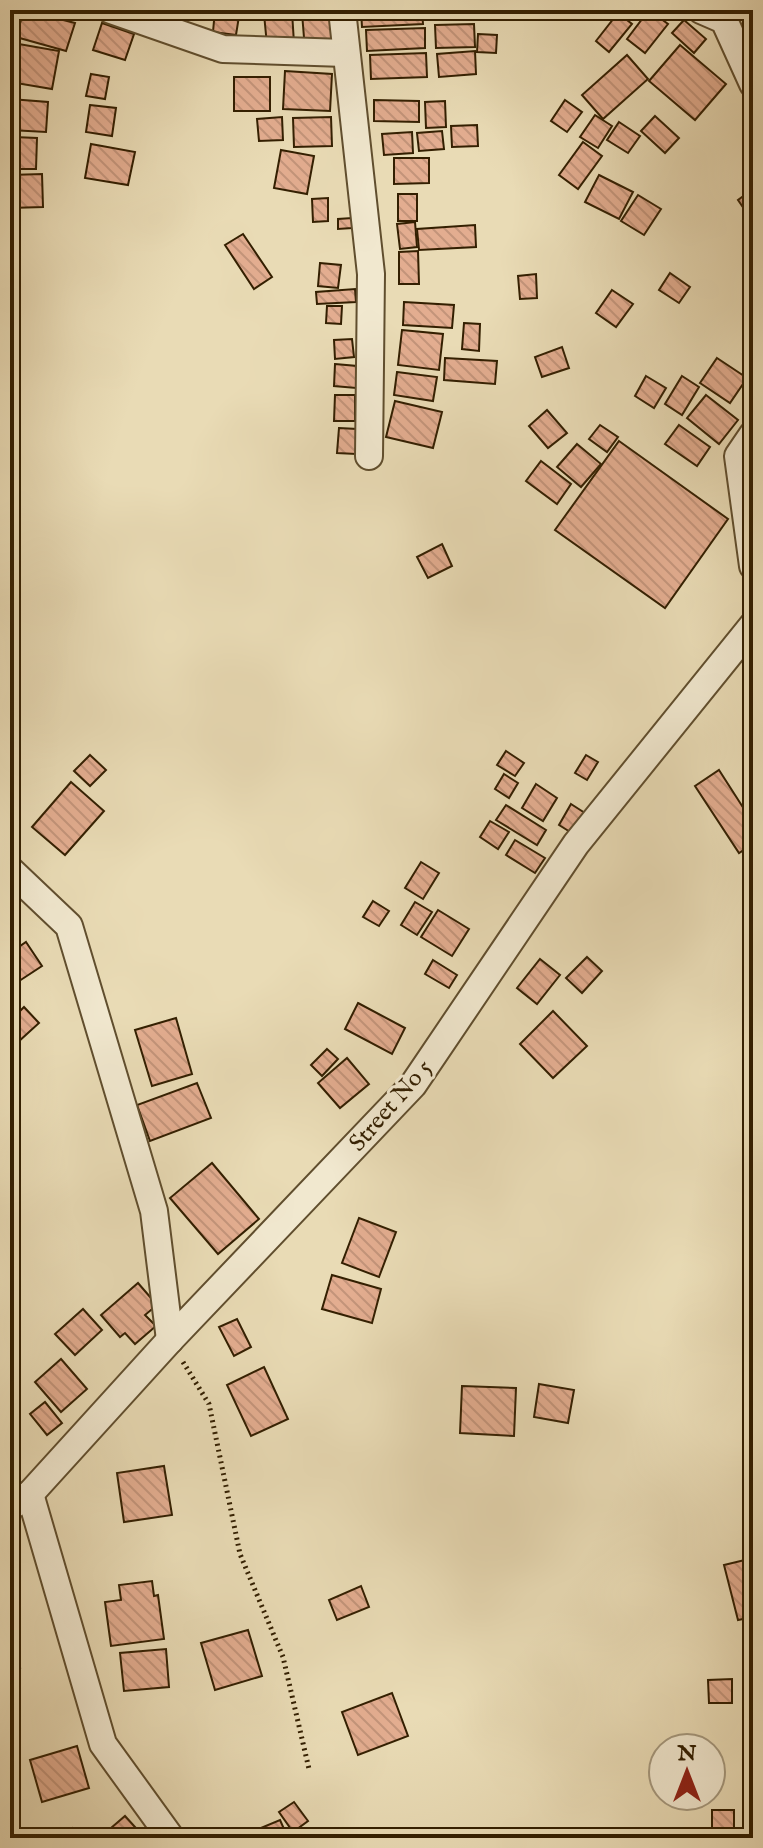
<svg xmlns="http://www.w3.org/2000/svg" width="763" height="1848" font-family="'IM FELL English',serif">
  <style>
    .building { fill: url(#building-back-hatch); stroke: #331f01; stroke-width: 2 }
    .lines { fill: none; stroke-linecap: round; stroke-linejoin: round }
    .minor-casing { stroke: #604e2e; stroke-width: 30 }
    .path { stroke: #331f01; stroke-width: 5; stroke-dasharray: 2 4; stroke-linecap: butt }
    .minor { stroke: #f1e8cf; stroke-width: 26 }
    .labels { text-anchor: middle; stroke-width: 6; stroke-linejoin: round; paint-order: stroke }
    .street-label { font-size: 24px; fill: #331f01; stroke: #f1e8cf }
  </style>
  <defs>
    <pattern id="building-back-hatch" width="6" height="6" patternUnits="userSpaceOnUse" patternTransform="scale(2)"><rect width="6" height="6" fill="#e3ad90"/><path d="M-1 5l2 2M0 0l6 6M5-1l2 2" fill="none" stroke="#c3947a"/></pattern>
  </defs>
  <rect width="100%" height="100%" fill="#e9dbb5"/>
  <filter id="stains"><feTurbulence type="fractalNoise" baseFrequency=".0025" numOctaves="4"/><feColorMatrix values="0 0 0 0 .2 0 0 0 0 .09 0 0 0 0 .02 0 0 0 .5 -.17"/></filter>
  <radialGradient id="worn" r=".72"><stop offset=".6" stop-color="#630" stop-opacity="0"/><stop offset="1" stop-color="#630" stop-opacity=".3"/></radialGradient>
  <g class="building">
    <path d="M24 10 75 23 66 51 16 37Z"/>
    <path d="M181 10H210L209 17H181Z"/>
    <path d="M215 10H240L236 35 213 32Z"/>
    <path d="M331 10 334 47 305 50 302 13Z"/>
    <path d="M361 10H422L423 24 362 27Z"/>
    <path d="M649 10 668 24 645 53 627 39Z"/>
    <path d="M292 12 294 43 267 45 264 14Z"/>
    <path d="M618 13 632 24 609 52 596 41Z"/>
    <path d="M684 20 706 39 694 53 672 33Z"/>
    <path d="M102 23 134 34 125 60 93 50Z"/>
    <path d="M474 24 475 47 436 48 435 25Z"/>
    <path d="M425 28V48L367 51 366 30Z"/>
    <path d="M478 34 497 35 496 53 477 52Z"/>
    <path d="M13 43 59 51 52 89 10 82Z"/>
    <path d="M680 45 726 84 695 120 649 81Z"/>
    <path d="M475 51 476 74 439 77 437 54Z"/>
    <path d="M426 53 427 77 371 79 370 55Z"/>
    <path d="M627 55 648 79 603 119 582 95Z"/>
    <path d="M285 71 332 74 330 111 283 109Z"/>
    <path d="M91 74 109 77 105 99 86 96Z"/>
    <rect x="234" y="77" width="36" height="34"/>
    <path d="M10 99 48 102 46 132 10 130Z"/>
    <path d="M374 100 419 101V122L374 121Z"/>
    <path d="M565 100 582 112 567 132 551 121Z"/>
    <path d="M445 101 446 127 426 128 425 102Z"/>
    <path d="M90 105 116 108 112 136 86 132Z"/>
    <path d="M595 115 612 126 598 148 580 137Z"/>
    <path d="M655 116 679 138 665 153 641 131Z"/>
    <path d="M282 117 283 140 259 141 257 119Z"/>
    <path d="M331 117 332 146 294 147 293 118Z"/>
    <path d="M619 122 640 136 628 153 607 140Z"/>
    <path d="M477 125 478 146 452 147 451 126Z"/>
    <path d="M442 131 444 149 419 151 417 133Z"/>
    <path d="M412 132 413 153 384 155 382 134Z"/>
    <path d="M14 137 37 138 36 169H13Z"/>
    <path d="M583 142 602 156 578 189 559 175Z"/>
    <path d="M91 144 135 152 128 185 85 178Z"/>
    <path d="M281 150 314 156 307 194 274 188Z"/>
    <path d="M394 158H429V183L394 184Z"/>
    <path d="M42 174 43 207 10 208V175Z"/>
    <path d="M599 175 633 192 619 219 585 202Z"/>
    <path d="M753 189V209L747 213 738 200Z"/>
    <rect x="398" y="194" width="19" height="27"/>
    <path d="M638 195 661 209 644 235 621 221Z"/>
    <path d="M328 198V221L313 222 312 199Z"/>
    <path d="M352 218V228L338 229V219Z"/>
    <path d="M415 222 417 247 400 249 397 224Z"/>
    <path d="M475 225 476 247 419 250 417 229Z"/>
    <path d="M243 234 272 277 254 289 225 245Z"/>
    <path d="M418 251 419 284H399V252Z"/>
    <path d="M320 263 341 265 338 288 318 286Z"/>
    <path d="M670 273 690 287 679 303 659 290Z"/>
    <path d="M536 274 537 298 520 299 518 276Z"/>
    <path d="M355 289 356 302 317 304 316 292Z"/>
    <path d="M612 290 633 304 616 327 596 313Z"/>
    <path d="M404 302 454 305 452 328 403 325Z"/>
    <path d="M327 306H342L341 324 326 323Z"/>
    <path d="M464 323 480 324 479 351 462 349Z"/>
    <path d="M402 330 443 334 439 370 398 365Z"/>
    <path d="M352 339 354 357 335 359 334 340Z"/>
    <path d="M562 347 569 368 542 377 535 357Z"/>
    <path d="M445 358 497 361 495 384 444 380Z"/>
    <path d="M717 358 747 378 730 403 700 383Z"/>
    <path d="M335 364 357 366 356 388 334 386Z"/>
    <path d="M397 372 437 377 433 401 394 395Z"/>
    <path d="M646 376 666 388 654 408 635 396Z"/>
    <path d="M682 376 699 387 682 415 665 404Z"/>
    <path d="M335 395H355V421H334Z"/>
    <path d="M706 395 738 420 719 444 687 418Z"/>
    <path d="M395 401 442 412 433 448 386 437Z"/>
    <path d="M547 410 567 433 548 448 529 426Z"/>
    <path d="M600 425 618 437 607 452 589 439Z"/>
    <path d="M679 425 710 447 697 466 665 444Z"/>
    <path d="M339 428 357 429 356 454 337 453Z"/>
    <path d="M619 441 728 519 665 608 555 530Z"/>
    <path d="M577 444 601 464 581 487 557 467Z"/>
    <path d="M541 461 571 484 557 504 526 481Z"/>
    <path d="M442 544 452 566 428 578 417 557Z"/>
    <path d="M506 751 524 763 515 776 497 765Z"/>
    <path d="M90 755 106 770 90 786 74 771Z"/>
    <path d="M586 755 598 762 587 780 575 773Z"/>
    <path d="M719 770 753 823V844L739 853 695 786Z"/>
    <path d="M504 774 518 783 509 798 495 789Z"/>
    <path d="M71 782 104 811 65 855 32 827Z"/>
    <path d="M536 784 557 798 543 821 522 808Z"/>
    <path d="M571 804 588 815 575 835 559 825Z"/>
    <path d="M506 805 546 830 537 845 496 820Z"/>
    <path d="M490 821 509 832 498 849 480 837Z"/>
    <path d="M515 840 545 858 535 873 506 855Z"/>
    <path d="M421 862 439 873 423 899 405 888Z"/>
    <path d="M373 901 389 911 379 926 363 917Z"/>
    <path d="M415 902 432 912 417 935 401 925Z"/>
    <path d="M438 910 469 929 452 956 421 937Z"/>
    <path d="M26 942 42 966 10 987V953Z"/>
    <path d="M587 957 602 971 582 993 566 978Z"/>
    <path d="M540 959 560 975 537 1004 517 988Z"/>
    <path d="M433 960 457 975 449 988 425 974Z"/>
    <path d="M358 1003 405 1028 392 1054 345 1029Z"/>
    <path d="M24 1007 39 1023 18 1042 10 1034V1021Z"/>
    <path d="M553 1011 587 1046 553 1078 520 1044Z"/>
    <path d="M176 1018 192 1074 152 1086 135 1030Z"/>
    <path d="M327 1049 338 1059 322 1076 311 1065Z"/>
    <path d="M347 1058 369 1084 340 1108 318 1083Z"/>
    <path d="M197 1083 211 1118 150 1141 137 1105Z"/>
    <path d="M212 1163 259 1219 218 1254 170 1198Z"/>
    <path d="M359 1218 396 1232 379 1277 342 1263Z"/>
    <path d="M332 1275 381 1289 372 1323 322 1309Z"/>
    <path d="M138 1283 157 1305 145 1315 156 1326 135 1344 125 1333 120 1337 101 1315Z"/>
    <path d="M83 1309 102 1330 75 1355 55 1334Z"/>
    <path d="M237 1319 251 1347 234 1356 219 1327Z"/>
    <path d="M61 1359 87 1389 61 1412 35 1382Z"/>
    <path d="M264 1367 288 1419 251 1436 227 1385Z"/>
    <path d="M539 1384 574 1390 568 1423 534 1417Z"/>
    <path d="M462 1386 516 1388 514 1436 460 1433Z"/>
    <path d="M45 1402 62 1423 47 1435 30 1414Z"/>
    <path d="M164 1466 172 1515 124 1522 117 1473Z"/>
    <path d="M753 1558V1617L738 1620 724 1565Z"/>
    <path d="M152 1581 154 1596 158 1595 164 1639 111 1646 105 1602 121 1600 119 1585Z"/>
    <path d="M361 1586 369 1607 337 1620 329 1600Z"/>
    <path d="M248 1630 262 1676 215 1690 201 1643Z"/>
    <path d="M166 1649 169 1687 124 1691 120 1653Z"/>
    <path d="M10 1650 20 1668 10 1674Z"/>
    <path d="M732 1679V1703H709L708 1680Z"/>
    <path d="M392 1693 408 1736 358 1755 342 1712Z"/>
    <path d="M753 1716V1745H750L745 1718Z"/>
    <path d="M77 1746 89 1788 42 1802 30 1760Z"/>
    <path d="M743 1760H753V1804H744Z"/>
    <path d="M294 1802 308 1821 293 1832 279 1812Z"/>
    <rect x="712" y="1810" width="22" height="26"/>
    <path d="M125 1816 145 1838H108L104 1834Z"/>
    <path d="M280 1820 288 1838H237Z"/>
    <path d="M72 1828 76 1838H51Z"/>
  </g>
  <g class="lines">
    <g class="minor-casing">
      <g id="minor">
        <path d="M111 10 223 49 345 53"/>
        <path d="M342 10 371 274 369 456"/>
        <path d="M701 10 724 20 753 84"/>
        <path d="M753 434 738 456 753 566"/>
        <path d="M10 870 69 926 154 1211 170 1340"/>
        <path d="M30 1494 103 1744 171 1838"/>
        <path d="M10 1507 30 1494 170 1340 413 1085 576 844 753 625"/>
      </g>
    </g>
    <path class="path" d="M183 1362 209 1404 240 1554 283 1657 309 1769"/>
    <use href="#minor" class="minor"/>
  </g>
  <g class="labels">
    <g class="street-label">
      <text transform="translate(390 1105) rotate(-49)" y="8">Street No 5</text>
    </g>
  </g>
  <rect width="763" height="1848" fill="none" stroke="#e9dbb5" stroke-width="40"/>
  <rect x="12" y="12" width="739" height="1824" fill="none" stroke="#331f01" stroke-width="4"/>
  <rect x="20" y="20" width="723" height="1808" fill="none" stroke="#331f01" stroke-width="2"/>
  <g transform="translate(687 1772)"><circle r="38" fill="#f1e8cf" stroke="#a5987d" stroke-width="2"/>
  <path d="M0-6L14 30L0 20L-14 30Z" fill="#8f2418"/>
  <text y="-12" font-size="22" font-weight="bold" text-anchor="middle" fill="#331f01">N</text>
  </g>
  <rect width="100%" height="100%" filter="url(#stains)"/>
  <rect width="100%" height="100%" fill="url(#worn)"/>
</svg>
